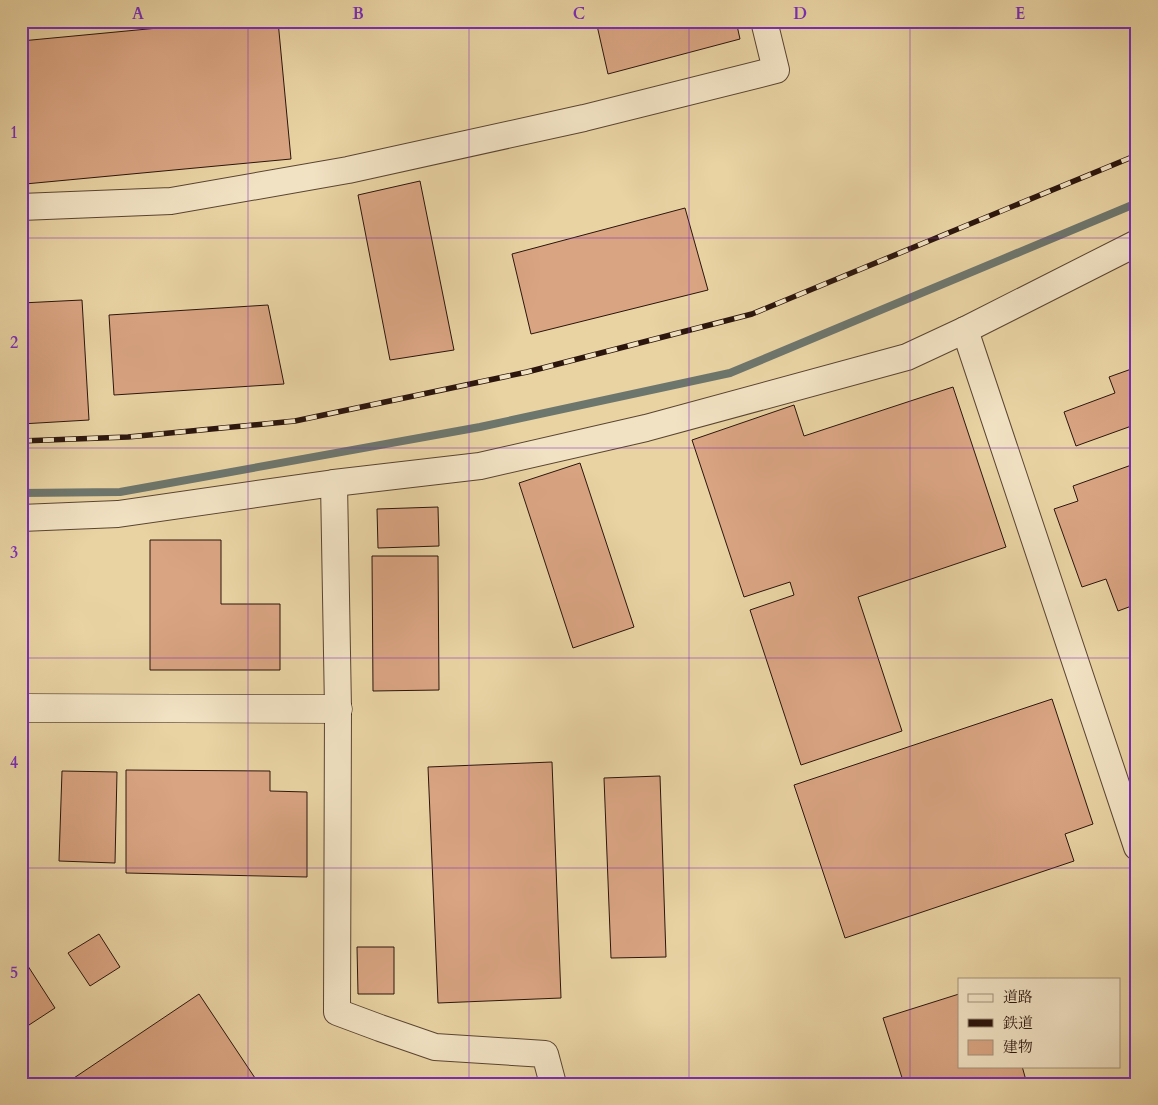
<svg xmlns="http://www.w3.org/2000/svg" width="1158" height="1105" font-family="Cardo,'Noto Serif JP',serif">
  <style>
    .lines { fill: none; stroke-linecap: round; stroke-linejoin: round }
    .stream { stroke: #6d766d; stroke-width: 8 }
    .building { fill: #d9a482; stroke: #2b150d }
    .street-casing { stroke: #5a4432; stroke-width: 28 }
    .secondary-casing { stroke: #2b150d; stroke-width: 29 }
    .street { stroke: #f1e2c3; stroke-width: 26 }
    .secondary { stroke: #f1e2c3; stroke-width: 28 }
    .rail-casing { stroke: #2b150d; stroke-width: 5.5 }
    .rail { stroke: #f1e2c3; stroke-width: 4; stroke-dasharray: 11; stroke-linecap: butt }
    .grid { fill: none; stroke: #7b2cbf; stroke-width: 1; stroke-opacity: 0.55 }
    .neatline { fill: none; stroke: #7b2cbf; stroke-width: 2 }
    .grid-label { font-size: 16px; text-anchor: middle; font-weight: bold; fill: #7b2cbf }
  </style>
  <rect width="100%" height="100%" fill="#e9d3a3"/>
  <filter id="stains"><feTurbulence type="fractalNoise" baseFrequency=".004" numOctaves="4"/><feColorMatrix values="0 0 0 0 .2 0 0 0 0 .09 0 0 0 0 .02 0 0 0 .5 -.17"/></filter>
  <radialGradient id="worn" r=".72"><stop offset=".6" stop-color="#630" stop-opacity="0"/><stop offset="1" stop-color="#630" stop-opacity=".3"/></radialGradient>
  <g class="lines">
    <path class="stream" d="M21 493 120 492 480 427 730 373 1137 203"/>
  </g>
  <g class="building">
    <path d="M232 21H278L291 159 25 184 21 146V41Z"/>
    <path d="M596 21H736L740 39 608 74Z"/>
    <path d="M420 181 454 350 390 360 358 195Z"/>
    <path d="M685 208 708 290 531 334 512 254Z"/>
    <path d="M82 300 89 420 21 424V303Z"/>
    <path d="M268 305 284 384 114 395 109 315Z"/>
    <path d="M1137 367V424L1076 446 1064 412 1115 393 1109 377Z"/>
    <path d="M953 387 1006 547 858 597 902 731 801 765 750 610 794 595 790 582 744 597 692 440 794 405 804 436Z"/>
    <path d="M580 463 634 627 573 648 519 483Z"/>
    <path d="M1137 463V604L1118 611 1106 579 1082 587 1054 509 1078 501 1073 486Z"/>
    <path d="M438 507 439 546 378 548 377 509Z"/>
    <path d="M150 540H221V604H280V670H150Z"/>
    <path d="M372 556H438L439 690 373 691Z"/>
    <path d="M1052 699 1093 824 1065 834 1074 861 845 938 794 785Z"/>
    <path d="M552 762 561 998 438 1003 428 767Z"/>
    <path d="M126 770 270 771V791L307 792V877L126 873Z"/>
    <path d="M62 771 117 772 115 863 59 861Z"/>
    <path d="M660 776 666 957 611 958 604 778Z"/>
    <path d="M99 934 120 967 90 986 68 953Z"/>
    <path d="M357 947H394V994H358Z"/>
    <path d="M26 963 55 1008 29 1025 21 1014V966Z"/>
    <path d="M199 994 259 1084H65Z"/>
    <path d="M959 994V1066H1022L1027 1084H904L883 1018Z"/>
  </g>
  <g class="lines">
    <g class="street-casing">
      <g id="street">
        <path d="M21 207 171 201 348 170 584 118 776 70 764 21"/>
        <path d="M965 330 1137 847"/>
        <path d="M334 483 338 709 337 1012 380 1028 435 1047 545 1054 553 1084"/>
        <path d="M21 518 118 514 334 483 480 466 646 428 907 357 965 330 1137 243"/>
      </g>
    </g>
    <g class="secondary-casing">
      <path id="secondary" d="M21 708 338 709"/>
    </g>
    <use href="#street" class="street"/>
    <use href="#secondary" class="secondary"/>
    <g class="rail-casing">
      <path id="rail" d="M21 441 128 437 295 421 527 372 752 314 1137 155"/>
    </g>
    <use href="#rail" class="rail"/>
  </g>
  <path class="grid" d="M248 21V1084M469 21V1084M689 21V1084M910 21V1084M21 238H1137M21 448H1137M21 658H1137M21 868H1137"/>
  <rect width="1158" height="1105" fill="none" stroke="#e9d3a3" stroke-width="55"/>
  <rect x="958" y="978" width="162" height="90" fill="#f1e2c3" stroke="#a2907a"/>
  <rect x="968" y="994" width="25" height="8" fill="#f1e2c3" stroke="#a2907a"/>
  <text x="1003" y="1002" font-size="15" fill="#2b150d">道路</text>
  <rect x="968" y="1019" width="25" height="8" fill="#2b150d" stroke="#a2907a"/>
  <text x="1003" y="1028" font-size="15" fill="#2b150d">鉄道</text>
  <rect x="968" y="1040" width="25" height="15" fill="#d9a482" stroke="#a2907a"/>
  <text x="1003" y="1052" font-size="15" fill="#2b150d">建物</text>
  <rect x="28" y="28" width="1102" height="1050" class="neatline"/>
  <g class="grid-label">
    <text x="138" y="19">A</text>
    <text x="358" y="19">B</text>
    <text x="579" y="19">C</text>
    <text x="800" y="19">D</text>
    <text x="1020" y="19">E</text>
    <text x="14" y="138">1</text>
    <text x="14" y="348">2</text>
    <text x="14" y="558">3</text>
    <text x="14" y="768">4</text>
    <text x="14" y="978">5</text>
  </g>
  <rect width="100%" height="100%" filter="url(#stains)"/>
  <rect width="100%" height="100%" fill="url(#worn)"/>
</svg>
